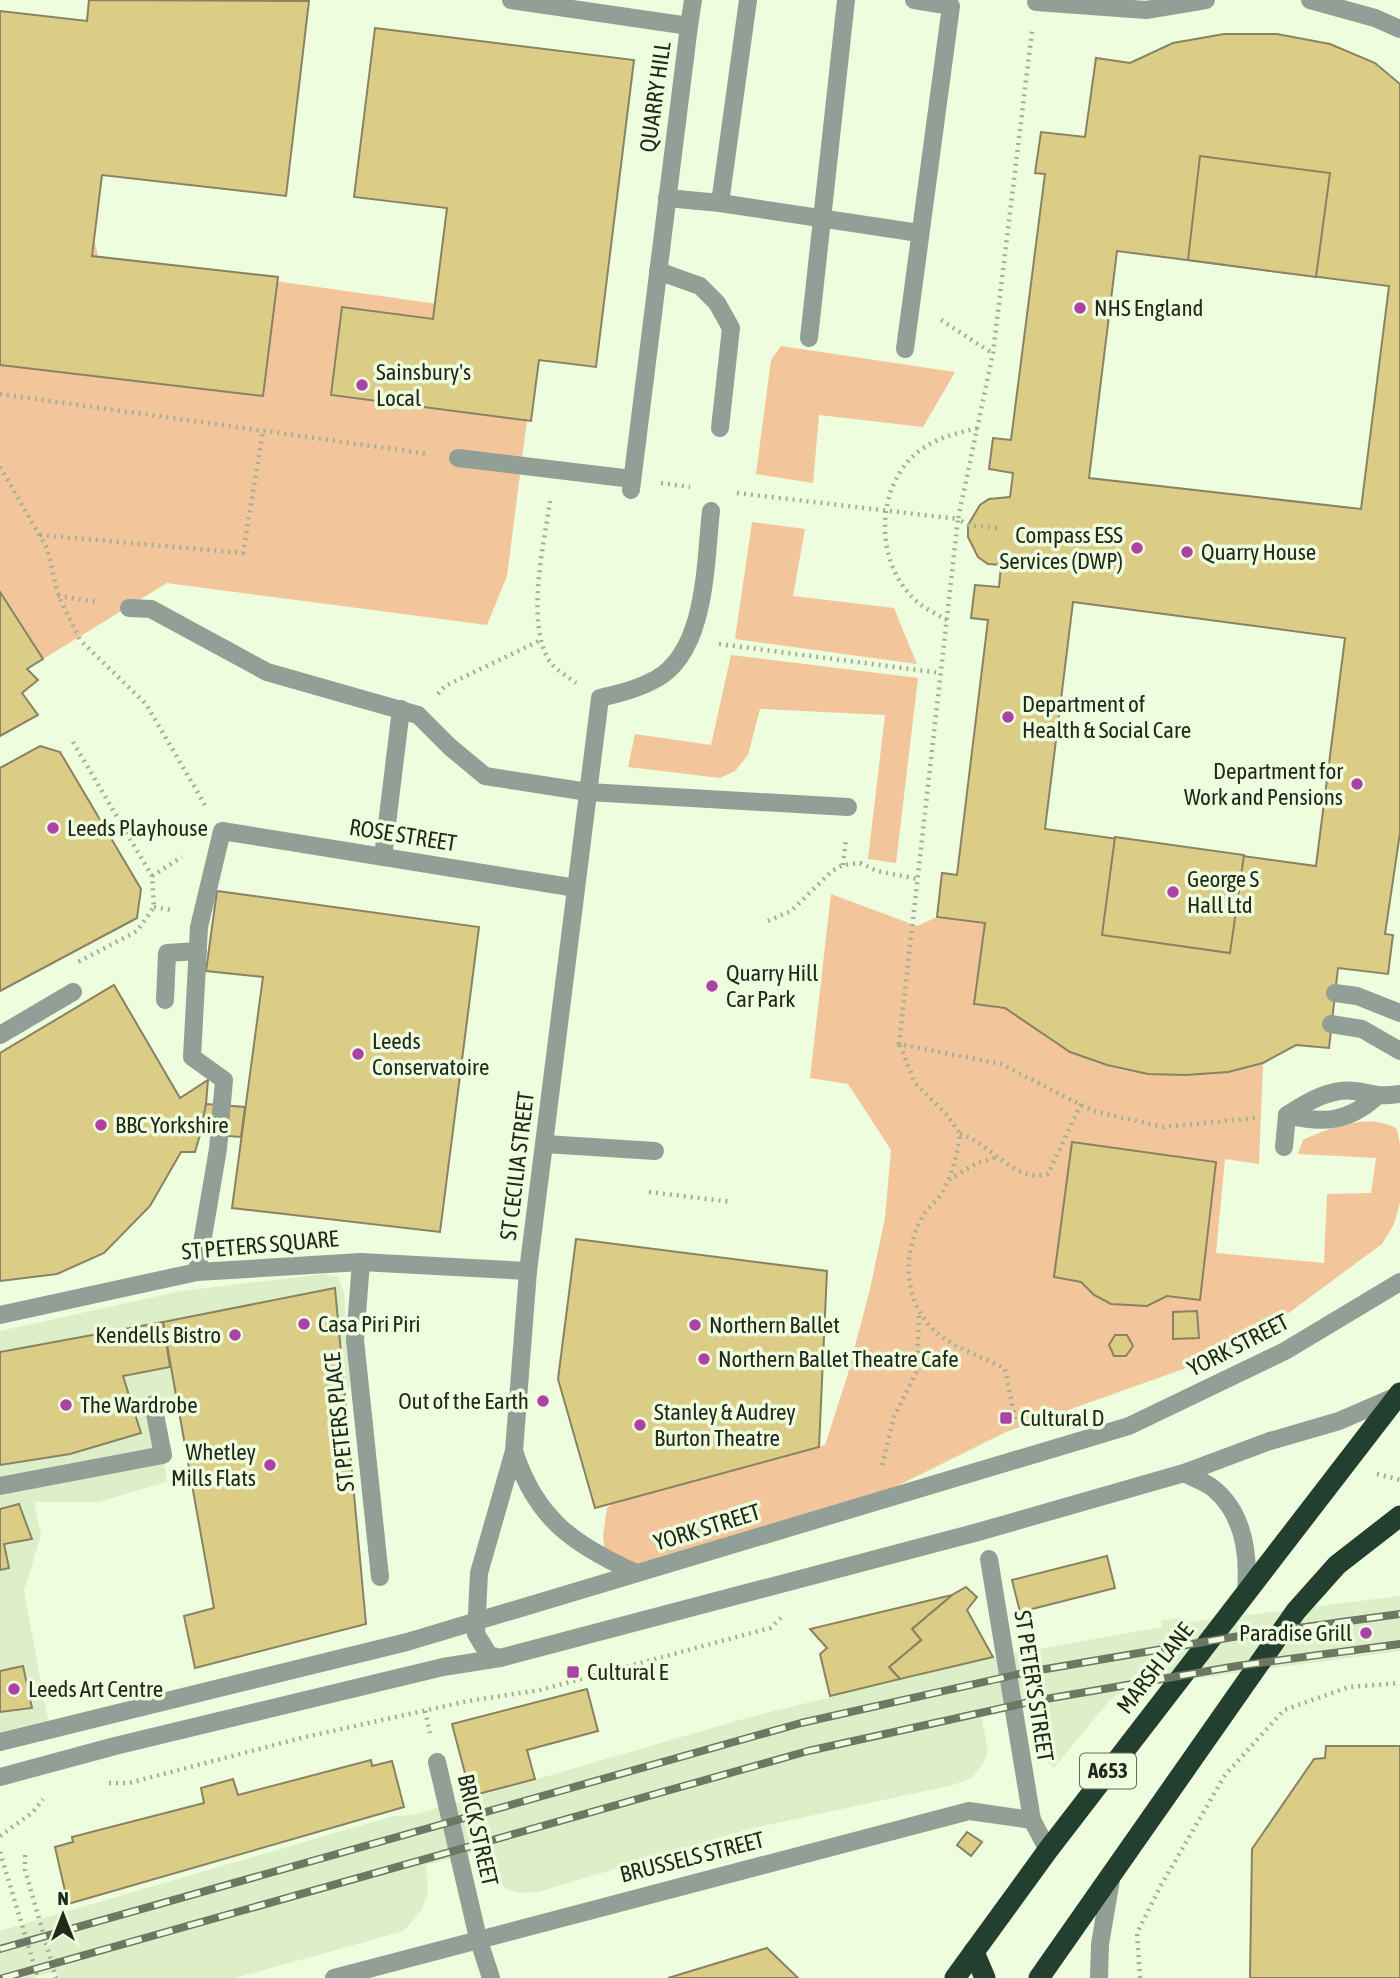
<svg xmlns="http://www.w3.org/2000/svg" width="1400" height="1978" font-family="'Asap Condensed',sans-serif">
  <style>
    .built { fill: #ddefc9 }
    .green { fill: #f2c59a; fill-rule: evenodd }
    .building { fill: #dccd86; stroke: #898264; stroke-width: 2; fill-rule: evenodd }
    .lines { fill: none; stroke-linecap: round; stroke-linejoin: round }
    .path { stroke: #a3af96; stroke-width: 4.5; stroke-dasharray: 2 5; stroke-linecap: butt }
    .minor { stroke: #919f97; stroke-width: 18 }
    .highway { stroke: #223f30; stroke-width: 21 }
    .rail-casing { stroke: #6e7764; stroke-width: 8 }
    .rail { stroke: #edfddd; stroke-width: 5; stroke-dasharray: 16; stroke-linecap: butt }
    .poi-dot { fill: #ab43a5; stroke: #edfddd; stroke-width: 2.5 }
    .labels { text-anchor: middle; stroke-width: 7; stroke-linejoin: round; paint-order: stroke }
    .shield { fill: #edfddd; stroke: #606857; stroke-width: 2 }
    .shield-label { font-size: 21px; font-weight: bold; fill: #23281d }
    .street-label { font-size: 23px; fill: #23281d; stroke: #edfddd }
    .poi-label { font-size: 23px; fill: #23281d; stroke: #edfddd; text-anchor: start }
  </style>
  <rect width="100%" height="100%" fill="#edfddd"/>
  <g class="built">
    <path d="M324 1274 338 1277 344 1292 350 1388 156 1412 167 1482 98 1502H34L41 1535 24 1591 49 1725 0 1740V1331L181 1291Z"/>
    <path d="M1400 1596V1651L1126 1688 1109 1701 1054 1768 1042 1757 1032 1703 981 1714 988 1752 983 1764 972 1778 953 1785 749 1829 538 1892 519 1893 506 1889 493 1873 483 1850 426 1865 428 1892 422 1909 404 1931 235 1978H58L56 1971 30 1978H0V1931L393 1816 414 1815 750 1717 993 1657 1162 1627 1161 1621 1182 1617 1183 1623Z"/>
  </g>
  <g class="green">
    <path d="M0 136 74 155 98 256 530 317 534 365 507 576 487 625 167 583 43 659 0 592Z"/>
    <path d="M781 346 955 372 923 427 819 415 813 483 756 474 771 360Z"/>
    <path d="M752 522 805 529 793 596 894 608 917 664 735 639Z"/>
    <path d="M731 655 918 678 896 863 868 859 885 715 760 709 748 755 735 771 720 778 628 767 635 734 711 745Z"/>
    <path d="M831 894 917 926 937 917 985 923 975 1004C984 1005 998 1005 1006 1009 1028 1021 1046 1040 1069 1051 1129 1082 1200 1079 1263 1063L1259 1164 1225 1159 1216 1253 1324 1263 1327 1194 1371 1193 1376 1158 1298 1154 1303 1140C1329 1128 1371 1112 1397 1129L1400 1144V1203L1394 1224 1382 1244 1290 1312 1223 1355 1006 1432 867 1501 664 1563 627 1566 605 1557 603 1536 607 1508 616 1501 825 1445 847 1377 870 1289 885 1218 891 1150 848 1084 810 1078ZM1073 1142 1216 1162 1200 1300 1167 1296 1147 1306 1111 1304 1094 1295 1081 1282 1054 1276ZM1197 1311 1199 1338 1173 1339V1313ZM1114 1335H1127L1132 1346 1126 1356H1114L1109 1345Z"/>
  </g>
  <g class="building">
    <path d="M89 0 309 1 286 196 102 175 92 256 278 277 263 396 0 365V11L87 21Z"/>
    <path d="M375 28 634 60 596 367 539 360 531 421 331 395 342 307 433 319 447 208 354 197Z"/>
    <path d="M1224 34H1277L1330 44 1375 63 1400 84V833L1385 934 1393 935 1388 974 1338 968 1329 1048 1296 1045 1263 1063 1228 1072 1186 1075 1148 1074 1107 1065 1070 1052 1005 1008 974 1004 985 923 937 917 942 873 957 875 988 620 971 618 975 585 999 587 1001 565 988 564 978 557 968 537V525L980 505 989 499 1010 497 1013 473 989 469 993 438 1011 440 1045 174 1035 173 1041 132 1085 137 1096 58 1130 63 1173 43ZM1117 251 1389 286 1361 509 1089 478ZM1073 602 1345 638 1316 866 1045 829Z"/>
    <path d="M1200 156 1330 173 1316 277 1188 260Z"/>
    <path d="M0 592 43 659 27 669 38 680 22 693 38 715 0 736Z"/>
    <path d="M40 746 60 752 141 889 137 918 0 991V768Z"/>
    <path d="M1115 837 1244 855 1230 953 1102 935Z"/>
    <path d="M217 891 479 927 440 1232 232 1208 263 977 206 971Z"/>
    <path d="M114 985 180 1098 208 1080 205 1117 195 1152H181L150 1206 104 1253 57 1274 0 1281V1053Z"/>
    <path d="M206 1104 245 1107 241 1137 200 1134Z"/>
    <path d="M1072 1142 1216 1162 1200 1300 1167 1296 1147 1306 1111 1304 1094 1295 1081 1282 1054 1277Z"/>
    <path d="M576 1239 827 1271 819 1447 595 1508 558 1379Z"/>
    <path d="M335 1288 366 1624 195 1668 184 1616 214 1608 163 1322Z"/>
    <path d="M1197 1311 1199 1338 1173 1339V1312Z"/>
    <path d="M163 1322 170 1367 123 1376 141 1433 70 1454 0 1465V1352Z"/>
    <path d="M1115 1335H1127L1133 1346 1126 1356H1114L1109 1345Z"/>
    <path d="M19 1504 32 1539 4 1544 9 1568 0 1570V1509Z"/>
    <path d="M1107 1556 1115 1588 1020 1612 1012 1580Z"/>
    <path d="M966 1587 977 1597 967 1610 993 1657 900 1679 889 1667 921 1640 912 1629 952 1595Z"/>
    <path d="M952 1595 912 1629 921 1640 889 1667 900 1679 830 1696 820 1654 827 1648 810 1629Z"/>
    <path d="M23 1666 32 1708 0 1712V1671Z"/>
    <path d="M587 1689 598 1731 527 1750 535 1779 471 1796 452 1724Z"/>
    <path d="M1326 1746H1400V1978H1250L1252 1849 1314 1759 1325 1758Z"/>
    <path d="M371 1760 372 1766 392 1761 404 1807 68 1904 55 1847 73 1842 72 1837 204 1803 201 1788 233 1779 238 1795Z"/>
    <path d="M967 1832 982 1842 971 1856 957 1845Z"/>
    <path d="M767 1948 798 1978H668Z"/>
  </g>
  <g class="lines">
    <g class="path">
      <path d="M941 320 992 353"/>
      <path d="M0 394 429 454"/>
      <path d="M0 467 47 548 58 595 80 640 146 704 205 805"/>
      <path d="M661 483 690 487"/>
      <path d="M737 493 958 519 899 1044 1001 1064 1093 1111 1164 1127 1255 1118"/>
      <path d="M550 501C544 545 525 623 550 662 556 670 568 677 576 683"/>
      <path d="M997 528 968 525 958 519 993 353 1032 31"/>
      <path d="M40 535 243 553 263 431"/>
      <path d="M58 596 98 602"/>
      <path d="M947 620C938 615 928 610 920 604 874 568 873 487 919 451 938 437 957 433 979 428"/>
      <path d="M719 644 941 673"/>
      <path d="M438 694 445 686 541 640"/>
      <path d="M73 742 152 876 154 907 137 931 78 962"/>
      <path d="M843 865 846 838"/>
      <path d="M152 876 182 857"/>
      <path d="M154 907 171 910"/>
      <path d="M768 921 791 911 832 871 843 865 860 863 877 871 918 879"/>
      <path d="M900 1045 915 1083 947 1115 960 1134C957 1155 953 1172 943 1191 938 1200 928 1207 923 1216 900 1256 904 1309 942 1337 960 1350 985 1358 1005 1369L1016 1424"/>
      <path d="M960 1134C992 1143 1012 1183 1048 1174L1081 1104"/>
      <path d="M949 1180 977 1163 998 1157"/>
      <path d="M649 1192 732 1202"/>
      <path d="M882 1465 894 1417 917 1371 919 1316"/>
      <path d="M1377 1474 1400 1480"/>
      <path d="M425 1711 430 1733"/>
      <path d="M109 1783H129L301 1738 468 1701 540 1690 770 1628 781 1618"/>
      <path d="M0 1836 33 1812 43 1799"/>
      <path d="M0 1852 38 1978"/>
      <path d="M25 1855V1870L56 1978"/>
      <path d="M1140 1978 1137 1933 1160 1887 1225 1775 1284 1710 1349 1687 1400 1683"/>
    </g>
    <g class="minor">
      <path d="M511 0 689 26 631 490"/>
      <path d="M1310 0 1375 18 1400 29"/>
      <path d="M1036 2 1146 10 1206 0"/>
      <path d="M689 26 693 0"/>
      <path d="M667 198 720 203 919 233"/>
      <path d="M720 203 748 0"/>
      <path d="M658 271 700 286 717 303 731 328 720 428"/>
      <path d="M809 338 846 0"/>
      <path d="M905 349 951 6 914 0"/>
      <path d="M458 458 632 479"/>
      <path d="M129 608 151 609 267 672 418 715 450 747 485 776 588 792 848 807"/>
      <path d="M383 857 401 709"/>
      <path d="M1335 993 1357 996 1400 1013"/>
      <path d="M165 1000 167 953 198 951"/>
      <path d="M1331 1024 1362 1029 1400 1051"/>
      <path d="M0 1035 73 992"/>
      <path d="M1376 1097C1348 1122 1323 1124 1287 1115 1306 1103 1331 1087 1355 1091 1377 1094 1376 1097 1400 1094"/>
      <path d="M545 1144 655 1151"/>
      <path d="M1284 1147 1287 1115"/>
      <path d="M361 1262 355 1340 380 1577"/>
      <path d="M197 1272 218 1149 224 1080 192 1057 199 927 222 831 576 888"/>
      <path d="M0 1315 197 1272 361 1262 528 1271"/>
      <path d="M514 1451C536 1519 574 1545 636 1573"/>
      <path d="M1184 1473C1193 1478 1206 1482 1214 1489 1245 1515 1249 1556 1246 1592"/>
      <path d="M0 1486 163 1455 153 1404"/>
      <path d="M989 1559 1032 1820"/>
      <path d="M500 1658 489 1655 476 1634 479 1573 514 1451 528 1271 600 698C620 693 638 689 656 679 707 651 705 562 711 511"/>
      <path d="M0 1742 407 1642 1129 1426 1285 1351 1400 1282"/>
      <path d="M437 1762 478 1938 491 1978"/>
      <path d="M0 1777 115 1746 443 1667 500 1658 978 1532 1184 1473 1270 1441 1339 1421 1399 1395"/>
      <path d="M334 1978 969 1811 1032 1820 1048 1850"/>
      <path d="M1099 1978 1100 1944 1112 1874"/>
    </g>
    <g class="highway">
      <path d="M974 1952 985 1978"/>
      <path d="M955 1978 1048 1850 1400 1393"/>
      <path d="M1039 1978 1296 1611 1337 1565 1400 1516"/>
    </g>
    <g class="rail-casing">
      <g id="rail">
        <path d="M0 1949 801 1723 1028 1672 1233 1637 1400 1614"/>
        <path d="M3 1978 808 1751 1034 1701 1237 1666 1400 1644"/>
      </g>
    </g>
    <use href="#rail" class="rail"/>
  </g>
  <g class="poi-dot">
    <circle cx="1080" cy="308" r="7"/>
    <circle cx="362" cy="385" r="7"/>
    <circle cx="1137" cy="548" r="7"/>
    <circle cx="1187" cy="552" r="7"/>
    <circle cx="1008" cy="717" r="7"/>
    <circle cx="1357" cy="784" r="7"/>
    <circle cx="53" cy="828" r="7"/>
    <circle cx="1173" cy="892" r="7"/>
    <circle cx="712" cy="986" r="7"/>
    <circle cx="358" cy="1054" r="7"/>
    <circle cx="101" cy="1125" r="7"/>
    <circle cx="304" cy="1324" r="7"/>
    <circle cx="695" cy="1325" r="7"/>
    <circle cx="235" cy="1335" r="7"/>
    <circle cx="704" cy="1359" r="7"/>
    <circle cx="543" cy="1401" r="7"/>
    <circle cx="66" cy="1405" r="7"/>
    <rect x="999" y="1411" width="14" height="14" rx="3.5"/>
    <circle cx="640" cy="1425" r="7"/>
    <circle cx="270" cy="1465" r="7"/>
    <circle cx="1366" cy="1633" r="7"/>
    <rect x="566" y="1665" width="14" height="14" rx="3.5"/>
    <circle cx="14" cy="1689" r="7"/>
  </g>
  <g class="labels">
    <rect class="shield" x="1080" y="1753.5" width="56" height="35" rx="5"/>
    <g class="shield-label">
      <text x="1108" y="1778">A653</text>
    </g>
    <g class="street-label">
      <text transform="translate(655 97) rotate(-82)" y="8">QUARRY HILL</text>
      <text transform="translate(403 835) rotate(9)" y="8">ROSE STREET</text>
      <text transform="translate(517 1166) rotate(-83)" y="8">ST CECILIA STREET</text>
      <text transform="translate(260 1245) rotate(-5)" y="8">ST PETERS SQUARE</text>
      <text transform="translate(1238 1345) rotate(-27)" y="8">YORK STREET</text>
      <text transform="translate(339 1422) rotate(-96)" y="8">ST PETERS PLACE</text>
      <text transform="translate(707 1527) rotate(-17)" y="8">YORK STREET</text>
      <text transform="translate(1155 1668) rotate(-52)" y="8">MARSH LANE</text>
      <text transform="translate(1034 1686) rotate(81)" y="8">ST PETER'S STREET</text>
      <text transform="translate(478 1830) rotate(77)" y="8">BRICK STREET</text>
      <text transform="translate(692 1857) rotate(-14)" y="8">BRUSSELS STREET</text>
    </g>
    <g class="poi-label">
      <text x="1094" y="316">NHS England</text>
      <text x="376" y="380">Sainsbury's<tspan x="376" dy="26">Local</tspan></text>
      <text x="1123" y="543" text-anchor="end">Compass ESS<tspan x="1123" dy="26">Services (DWP)</tspan></text>
      <text x="1201" y="560">Quarry House</text>
      <text x="1022" y="712">Department of<tspan x="1022" dy="26">Health &amp; Social Care</tspan></text>
      <text x="1343" y="779" text-anchor="end">Department for<tspan x="1343" dy="26">Work and Pensions</tspan></text>
      <text x="67" y="836">Leeds Playhouse</text>
      <text x="1187" y="887">George S<tspan x="1187" dy="26">Hall Ltd</tspan></text>
      <text x="726" y="981">Quarry Hill<tspan x="726" dy="26">Car Park</tspan></text>
      <text x="372" y="1049">Leeds<tspan x="372" dy="26">Conservatoire</tspan></text>
      <text x="115" y="1133">BBC Yorkshire</text>
      <text x="318" y="1332">Casa Piri Piri</text>
      <text x="709" y="1333">Northern Ballet</text>
      <text x="221" y="1343" text-anchor="end">Kendells Bistro</text>
      <text x="718" y="1367">Northern Ballet Theatre Cafe</text>
      <text x="529" y="1409" text-anchor="end">Out of the Earth</text>
      <text x="80" y="1413">The Wardrobe</text>
      <text x="654" y="1420">Stanley &amp; Audrey<tspan x="654" dy="26">Burton Theatre</tspan></text>
      <text x="1020" y="1426">Cultural D</text>
      <text x="256" y="1460" text-anchor="end">Whetley<tspan x="256" dy="26">Mills Flats</tspan></text>
      <text x="1352" y="1641" text-anchor="end">Paradise Grill</text>
      <text x="587" y="1680">Cultural E</text>
      <text x="28" y="1697">Leeds Art Centre</text>
    </g>
  </g>
  <g transform="translate(63 1915)" stroke="#edfddd" stroke-width="5" paint-order="stroke">
  <path d="M0-5L12 26L0 18L-12 26Z" fill="#23281d"/>
  <text y="-10" font-size="19" font-weight="bold" text-anchor="middle" fill="#23281d">N</text>
  </g>
</svg>
